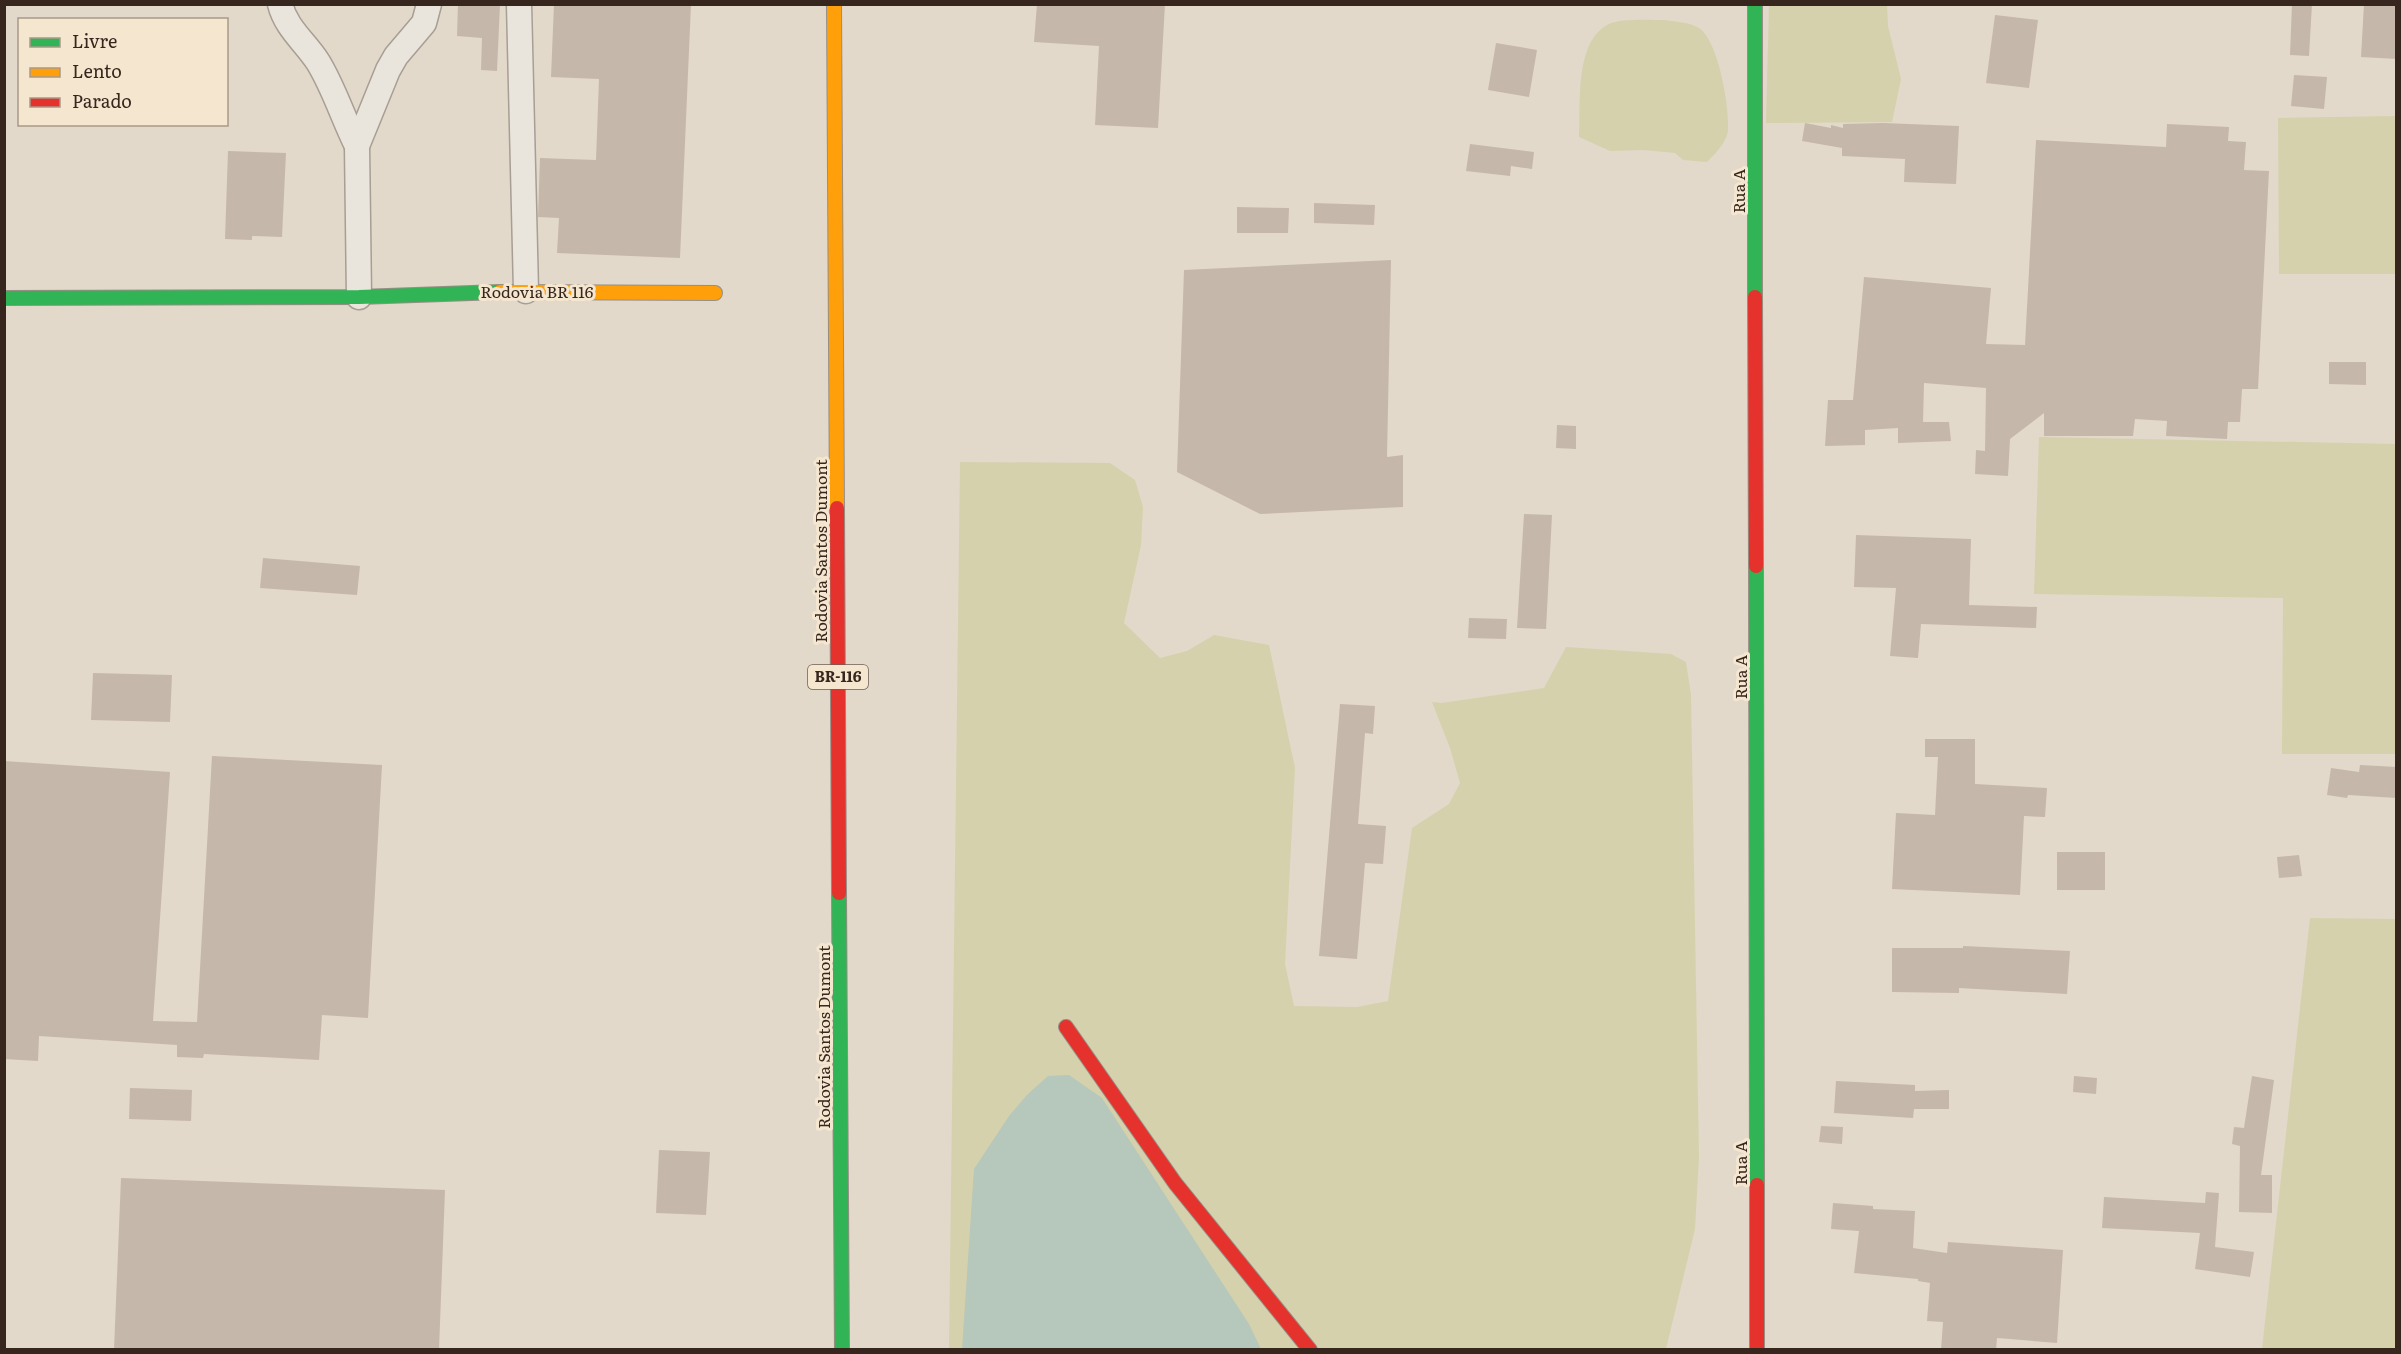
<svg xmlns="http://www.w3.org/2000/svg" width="2401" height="1354" font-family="Literata,serif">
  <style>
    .green { fill: #d5d1ac }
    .water { fill: #b6c7bb }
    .building { fill: #c6b7ab }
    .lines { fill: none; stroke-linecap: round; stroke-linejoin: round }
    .street-casing { stroke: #a79e94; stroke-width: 27 }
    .fast-casing { stroke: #978e84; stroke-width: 16 }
    .slow-casing { stroke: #978e84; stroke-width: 16 }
    .jam-casing { stroke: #978e84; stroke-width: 16 }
    .street { stroke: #eae5dc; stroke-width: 24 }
    .fast { stroke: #30b455; stroke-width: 14 }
    .slow { stroke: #ff9f0a; stroke-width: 14 }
    .jam { stroke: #e5322d; stroke-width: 14 }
    .labels { text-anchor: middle; stroke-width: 6; stroke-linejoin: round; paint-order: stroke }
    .shield { fill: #f5e6d0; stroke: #6f6053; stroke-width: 1.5 }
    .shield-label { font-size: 15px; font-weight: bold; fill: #36261d }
    .street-label { font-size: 16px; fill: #36261d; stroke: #f5e6d0 }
  </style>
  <rect width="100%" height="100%" fill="#e2d9ca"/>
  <g class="green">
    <path d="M1769 5H1887L1888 26 1901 79 1892 122 1766 123Z"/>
    <path d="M1665 20C1675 22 1688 22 1697 27 1718 36 1730 109 1728 131 1726 143 1715 154 1707 162L1683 160 1675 153 1644 150 1610 151 1579 137C1581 104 1574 41 1609 24 1621 18 1651 20 1665 20Z"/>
    <path d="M2396 116V274H2279L2278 118Z"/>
    <path d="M2039 437 2396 444V754H2282L2283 598 2034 594Z"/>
    <path d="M960 462 1110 463 1135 480 1143 507 1141 545 1124 623 1160 658 1187 651 1214 635 1269 645 1295 768 1285 964 1294 1006 1357 1007 1388 1001 1412 828 1449 804 1460 783 1450 748 1432 702 1442 703 1544 688 1566 647 1671 654 1686 662 1691 695 1699 1157 1695 1229 1666 1349 949 1350Z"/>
    <path d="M2310 918 2396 919V1349H2262Z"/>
  </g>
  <path class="water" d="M1069 1075 1102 1098 1249 1324 1261 1349 962 1350 974 1169 1009 1116 1027 1095 1048 1076Z"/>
  <g class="building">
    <path d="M458 4H500L497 71 481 70 482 38 457 36Z"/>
    <path d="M554 4H691L680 258 557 253 559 218 538 217 540 158 596 160 599 79 551 77Z"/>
    <path d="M1037 4H1165L1158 128 1095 125 1099 46 1034 42Z"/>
    <path d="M2292 4H2312L2309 56 2290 55Z"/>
    <path d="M2364 4H2397V59L2361 57Z"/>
    <path d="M1995 15 2038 20 2029 88 1986 83Z"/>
    <path d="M1496 43 1537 50 1529 97 1488 90Z"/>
    <path d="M2294 75 2327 77 2324 109 2291 106Z"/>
    <path d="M1805 123 1831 128V125L1843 128V124L1883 123 1959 126 1956 184 1904 182 1905 159 1842 156V148L1802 141Z"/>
    <path d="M2167 124 2229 127 2228 141 2246 142 2244 170 2269 171 2258 389H2242L2240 422H2228L2227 439 2166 436 2167 421 2135 419 2133 436H2044V413L2010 439 2008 476 1975 474 1976 450 1985 451 1986 388 1924 383 1923 422H1949L1951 441 1898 443V428L1865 430V445L1825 446 1828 400H1853L1864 277 1991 288 1986 344 2025 345 2036 140 2166 147Z"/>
    <path d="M1470 144 1534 152 1532 169 1511 166 1510 176 1466 171Z"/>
    <path d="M228 151 286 153 282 237 252 236V240L225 239Z"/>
    <path d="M1314 203 1375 205 1374 225 1314 223Z"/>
    <path d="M1237 207 1289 208 1288 233H1237Z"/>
    <path d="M1391 260 1387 457 1403 455V507L1260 514 1177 472 1184 270Z"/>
    <path d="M2329 362H2366V385L2329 384Z"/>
    <path d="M1557 425 1576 426V449L1556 448Z"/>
    <path d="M1524 514 1552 515 1546 629 1517 628Z"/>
    <path d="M1856 535 1971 539 1969 605 2037 607 2036 628 1921 624 1918 658 1890 656 1896 588 1854 587Z"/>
    <path d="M263 558 360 566 357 595 260 588Z"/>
    <path d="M1469 618 1507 619 1506 639 1468 638Z"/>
    <path d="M93 673 172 675 170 722 91 720Z"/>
    <path d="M1340 704 1375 706 1373 734 1365 733 1358 824 1386 826 1383 864 1365 863 1357 959 1319 956Z"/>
    <path d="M1925 739H1975V784L2047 788 2045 817 2024 816 2020 895 1892 889 1896 813 1935 815 1938 757H1925Z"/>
    <path d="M212 756 382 765 368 1018 322 1015 319 1060 204 1054 203 1058 177 1057V1045L39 1036 38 1061 4 1059V761L170 772 153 1021 197 1022Z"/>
    <path d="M2360 765 2397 767V798L2348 795 2347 798 2327 795 2331 768 2359 772Z"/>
    <rect x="2057" y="852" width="48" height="38"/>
    <path d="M2299 855 2302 876 2279 878 2277 857Z"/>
    <path d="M1963 946 2070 951 2067 994 1959 988V993L1892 992V948H1963Z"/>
    <path d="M2074 1076 2097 1078 2096 1094 2073 1092Z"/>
    <path d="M2252 1076 2274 1080 2261 1175H2272V1213L2239 1212 2240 1146 2232 1144 2234 1127 2244 1128Z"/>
    <path d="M1836 1081 1915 1085V1091L1949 1090V1109H1914L1913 1118 1834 1113Z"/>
    <path d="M130 1088 192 1090 191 1121 129 1119Z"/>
    <path d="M1821 1126 1843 1127 1842 1144 1819 1142Z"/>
    <path d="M659 1150 710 1152 706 1215 656 1213Z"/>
    <path d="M121 1178 445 1190 439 1350H114Z"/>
    <path d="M2206 1192 2219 1193 2215 1247 2254 1252 2250 1277 2195 1269 2200 1233 2102 1228 2104 1197 2205 1203Z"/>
    <path d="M1833 1203 1873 1206V1209L1915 1211 1913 1248 1947 1253 1948 1242 2063 1250 2057 1343 1997 1338 1996 1350H1941L1943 1322 1927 1321 1930 1283 1918 1281V1279L1854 1273 1859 1231 1831 1229Z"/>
  </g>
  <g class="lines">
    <g class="street-casing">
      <g id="street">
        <path d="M280 4C286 28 305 42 318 62 334 88 343 118 357 146"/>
        <path d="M519 4 526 291"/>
        <path d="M359 297 357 146 388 70 396 56 424 23 429 4"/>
      </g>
    </g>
    <g class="fast-casing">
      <g id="fast">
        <path d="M1755 4V297"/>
        <path d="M4 298 359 297 500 292"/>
        <path d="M1756 566 1757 1185"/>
        <path d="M839 893 842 1350"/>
      </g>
    </g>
    <g class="slow-casing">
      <g id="slow">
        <path d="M834 4 837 508"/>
        <path d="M500 292 715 293"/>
      </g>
    </g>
    <g class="jam-casing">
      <g id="jam">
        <path d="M1755 297 1756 566"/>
        <path d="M837 508 839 893"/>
        <path d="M1066 1027 1175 1183 1310 1350"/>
        <path d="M1757 1185V1350"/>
      </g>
    </g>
    <use href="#street" class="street"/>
    <use href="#fast" class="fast"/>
    <use href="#slow" class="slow"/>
    <use href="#jam" class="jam"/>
  </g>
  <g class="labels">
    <rect class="shield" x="808" y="665" width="60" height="24" rx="4.5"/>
    <g class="shield-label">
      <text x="838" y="682">BR-116</text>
    </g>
    <g class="street-label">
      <text transform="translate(1739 191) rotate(-90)" y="6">Rua A</text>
      <text x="537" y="298">Rodovia BR 116</text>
      <text transform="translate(821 551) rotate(-90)" y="6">Rodovia Santos Dumont</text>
      <text transform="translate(1741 677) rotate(-90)" y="6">Rua A</text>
      <text transform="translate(824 1037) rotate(-90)" y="6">Rodovia Santos Dumont</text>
      <text transform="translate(1741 1163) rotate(-90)" y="6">Rua A</text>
    </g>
  </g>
  <rect width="2401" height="1354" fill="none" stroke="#36261d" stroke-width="12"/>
  <rect x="18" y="18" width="210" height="108" fill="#f5e6d0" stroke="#a99988" stroke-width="1.5"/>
  <rect x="30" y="38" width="30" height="9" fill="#30b455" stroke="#a99988" stroke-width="1.5"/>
  <text x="72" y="48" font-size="18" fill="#36261d">Livre</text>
  <rect x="30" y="68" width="30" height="9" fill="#ff9f0a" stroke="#a99988" stroke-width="1.5"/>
  <text x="72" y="78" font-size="18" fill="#36261d">Lento</text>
  <rect x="30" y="98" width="30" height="9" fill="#e5322d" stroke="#a99988" stroke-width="1.5"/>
  <text x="72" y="108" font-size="18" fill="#36261d">Parado</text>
</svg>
